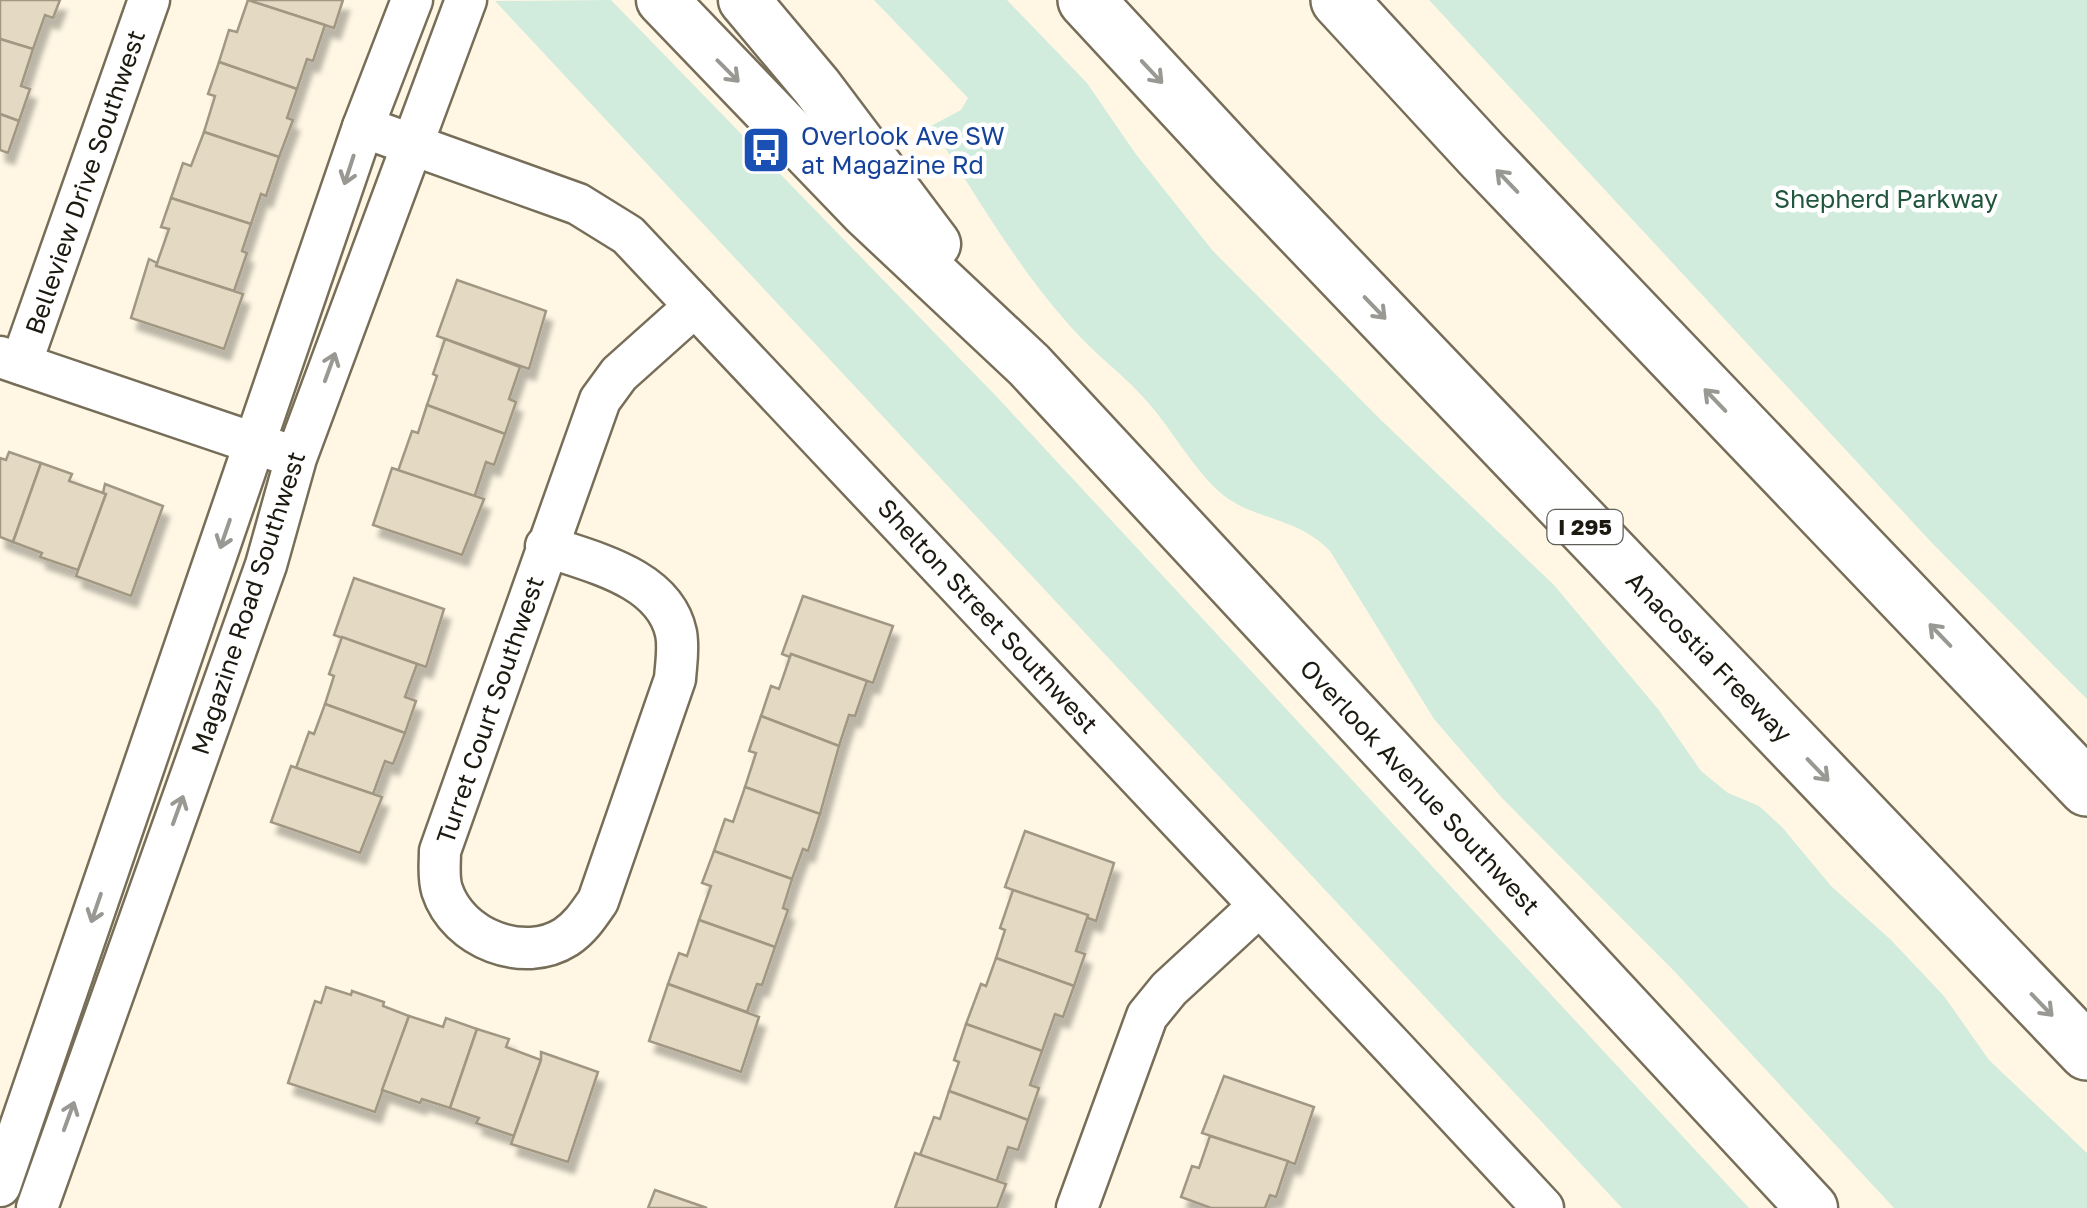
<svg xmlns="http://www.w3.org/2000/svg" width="2087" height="1208" font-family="'Golos Text',sans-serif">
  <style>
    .green { fill: #d1ecdd }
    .building { fill: #e4dac3; stroke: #a19782; stroke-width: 2.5; filter: url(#shadow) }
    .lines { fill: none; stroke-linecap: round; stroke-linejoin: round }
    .minor-casing { stroke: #776e59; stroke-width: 45 }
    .tertiary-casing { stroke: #776e59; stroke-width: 55 }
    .motorway-casing { stroke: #776e59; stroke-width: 60 }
    .minor { stroke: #fff; stroke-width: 40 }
    .tertiary { stroke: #fff; stroke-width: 50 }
    .motorway { stroke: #fff; stroke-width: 55 }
    .oneway { stroke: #999893 }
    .labels { text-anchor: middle; stroke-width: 9; stroke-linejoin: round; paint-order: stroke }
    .shield { fill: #fff; stroke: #605e58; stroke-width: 2.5 }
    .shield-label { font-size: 22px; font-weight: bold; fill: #1c1910 }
    .transit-label { font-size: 25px; fill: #164399; stroke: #fff; text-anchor: start }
    .street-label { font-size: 25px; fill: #1c1910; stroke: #fff }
    .park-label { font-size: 25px; fill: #20563d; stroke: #fff }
  </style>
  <defs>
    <filter id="shadow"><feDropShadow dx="6" dy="11" stdDeviation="2.5" flood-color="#0004"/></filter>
  </defs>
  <rect width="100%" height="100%" fill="#fff7e4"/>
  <g class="green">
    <path d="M611 0 997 397 1749 1208H1622L495 1Z"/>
    <path d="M874 0H1007L1087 83 1135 153 1213 251 1382 421 1554 585 1658 709 1701 771 1728 793 1759 806 1782 827 1831 886 1890 939 1944 996 1989 1060 2087 1153V1208H1894L1677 974 1502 798 1434 719 1330 551C1296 516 1256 521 1223 495 1197 474 1174 433 1151 406 1127 377 1095 355 1070 326 1016 266 975 193 931 126L961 110 968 98Z"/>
    <path d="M1429 0H2087V699L1931 542Z"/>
  </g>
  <g class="building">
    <path d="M0 0H60L53 18 45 15 33 49 0 39Z"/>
    <path d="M247 0H343L334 28Z"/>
    <path d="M248 0 325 25 313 61 307 59 297 89 219 62 229 30 237 32Z"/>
    <path d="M0 39 33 49 21 86 30 89 19 121 0 114Z"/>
    <path d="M219 62 297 89 287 118 293 120 279 157 204 132 215 96 208 94Z"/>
    <path d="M0 114 19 121 8 153 0 150Z"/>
    <path d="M204 132 279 157 266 196 261 194 251 224 171 198 183 163 191 166Z"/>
    <path d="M171 198 251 224 242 251 247 253 234 291 156 266 169 229 161 227Z"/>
    <path d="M149 259 157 263 156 266 243 294 224 349 131 318Z"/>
    <path d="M457 280 546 311 529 369 437 336Z"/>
    <path d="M445 339 520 367 509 399 516 402 505 434 427 405 437 376 433 374Z"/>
    <path d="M427 405 505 434 494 465 486 462 474 498 398 471 412 431 418 433Z"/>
    <path d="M9 452 41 463 13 542 0 537V458L6 460Z"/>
    <path d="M41 463 72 474 69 481 106 494 78 570 40 557 42 553 13 542Z"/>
    <path d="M392 468 484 499 462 555 373 525Z"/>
    <path d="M105 484 163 506 131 596 76 576 106 494 103 493Z"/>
    <path d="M354 578 444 609 426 667 334 635Z"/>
    <path d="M803 596 893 626 873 683 791 654 790 657 782 654Z"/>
    <path d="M342 637 417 664 405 697 416 701 405 733 325 704 334 676 329 674Z"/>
    <path d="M791 654 867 681 855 716 849 715 839 746 761 716 771 686 779 689Z"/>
    <path d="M325 704 405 733 393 764 385 761 373 794 296 768 309 732 314 734Z"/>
    <path d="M761 716 839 746 820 814 745 787 756 753 749 751Z"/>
    <path d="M291 766 382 797 360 853 271 822Z"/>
    <path d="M745 787 820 814 808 851 803 849 792 879 714 851 725 819 733 822Z"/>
    <path d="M1025 831 1114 863 1096 921 1005 887Z"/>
    <path d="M714 851 792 879 783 908 788 910 775 947 699 920 711 886 702 883Z"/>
    <path d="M1013 890 1088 915 1076 951 1085 954 1074 986 996 958 1005 930 1000 928Z"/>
    <path d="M699 920 775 947 762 985 757 984 747 1012 668 984 679 953 687 956Z"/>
    <path d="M996 958 1074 986 1063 1017 1055 1014 1042 1051 966 1024 981 984 986 986Z"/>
    <path d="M668 984 759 1017 741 1072 649 1041Z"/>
    <path d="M326 987 351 995 352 991 384 1002 383 1006 409 1016 375 1112 288 1083 315 1001 321 1003Z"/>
    <path d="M409 1016 443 1027 446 1018 477 1029 450 1108 422 1099 420 1103 382 1090Z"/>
    <path d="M966 1024 1042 1051 1030 1085 1039 1088 1028 1120 949 1091 959 1062 954 1060Z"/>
    <path d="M477 1029 509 1039 506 1047 541 1060 514 1136 476 1123 479 1118 450 1108Z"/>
    <path d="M541 1052 598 1072 568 1162 511 1144 541 1060Z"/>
    <path d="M1224 1076 1314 1107 1295 1164 1202 1133Z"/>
    <path d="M949 1091 1028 1120 1018 1150 1008 1147 996 1183 920 1155 934 1117 940 1119Z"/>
    <path d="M1210 1136 1288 1161 1276 1197 1270 1195 1265 1208H1211L1181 1197 1192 1166 1199 1168Z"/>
    <path d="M915 1153 1006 1184 997 1208H895Z"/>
    <path d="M655 1190 707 1208H648Z"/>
  </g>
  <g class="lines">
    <g class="minor-casing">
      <g id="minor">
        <path d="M363 127 578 204 628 235C934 559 1240 882 1543 1208"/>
        <path d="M0 357 280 452"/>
        <path d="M21 364 149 0"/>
        <path d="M546 546C591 562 664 577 676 633 679 648 676 664 675 679L598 901C589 914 580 928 566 937 524 964 458 939 442 890 438 877 440 864 440 851L600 400 619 374 695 306"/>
        <path d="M0 1186 363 127 412 0"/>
        <path d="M37 1208 266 565 296 458 466 0"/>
        <path d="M1077 1208 1147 1016 1169 989 1259 906"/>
      </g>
    </g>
    <g class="tertiary-casing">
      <g id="tertiary">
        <path d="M662 0 865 211 1029 365 1812 1208"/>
        <path d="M744 0 817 87 935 244"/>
      </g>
    </g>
    <g class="motorway-casing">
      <g id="motorway">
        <path d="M1086 0 1238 164 2087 1052"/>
        <path d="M1339 0 1482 155 2087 788"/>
      </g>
    </g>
    <use href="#minor" class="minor"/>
    <use href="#tertiary" class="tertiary"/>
    <use href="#motorway" class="motorway"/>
  </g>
  <defs><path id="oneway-shaft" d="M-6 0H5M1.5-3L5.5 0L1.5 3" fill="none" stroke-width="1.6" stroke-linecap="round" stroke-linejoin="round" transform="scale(2.5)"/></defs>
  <g class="oneway">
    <use href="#oneway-shaft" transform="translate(728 71) rotate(45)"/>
    <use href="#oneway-shaft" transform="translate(1152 72) rotate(47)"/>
    <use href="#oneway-shaft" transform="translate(349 170) rotate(108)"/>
    <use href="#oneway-shaft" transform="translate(1507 181) rotate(-134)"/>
    <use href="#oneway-shaft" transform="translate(1375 308) rotate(46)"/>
    <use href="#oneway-shaft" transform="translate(330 367) rotate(-70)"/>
    <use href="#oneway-shaft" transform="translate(1715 400) rotate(-134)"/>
    <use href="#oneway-shaft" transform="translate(225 534) rotate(109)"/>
    <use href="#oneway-shaft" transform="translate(1940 635) rotate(-134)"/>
    <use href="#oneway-shaft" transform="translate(1818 770) rotate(46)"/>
    <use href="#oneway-shaft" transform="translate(178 810) rotate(-70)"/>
    <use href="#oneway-shaft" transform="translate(96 908) rotate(109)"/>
    <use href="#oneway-shaft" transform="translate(2042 1005) rotate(46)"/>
    <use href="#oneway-shaft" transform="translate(69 1116) rotate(-70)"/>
  </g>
  <defs>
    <g id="bus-square" transform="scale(2.5)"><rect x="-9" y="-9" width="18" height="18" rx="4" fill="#1a4fb4" stroke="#fff"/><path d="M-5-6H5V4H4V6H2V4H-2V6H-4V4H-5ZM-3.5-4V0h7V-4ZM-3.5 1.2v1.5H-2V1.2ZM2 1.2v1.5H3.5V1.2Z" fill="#fff"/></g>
  </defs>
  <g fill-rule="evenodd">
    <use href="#bus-square" x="766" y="150"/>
  </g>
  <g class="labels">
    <rect class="shield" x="1547.5" y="510" width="75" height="34" rx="8"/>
    <g class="shield-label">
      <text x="1585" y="535">I 295</text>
    </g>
    <g class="transit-label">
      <text x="801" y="145">Overlook Ave SW<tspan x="801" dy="29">at Magazine Rd</tspan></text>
    </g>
    <g class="street-label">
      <text transform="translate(85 182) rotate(-71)" y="9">Belleview Drive Southwest</text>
      <text transform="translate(248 603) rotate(-72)" y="9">Magazine Road Southwest</text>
      <text transform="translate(988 616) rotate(47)" y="9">Shelton Street Southwest</text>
      <text transform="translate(1709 657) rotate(46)" y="9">Anacostia Freeway</text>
      <text transform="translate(490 710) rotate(-71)" y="9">Turret Court Southwest</text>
      <text transform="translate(1420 787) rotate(47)" y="9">Overlook Avenue Southwest</text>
    </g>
    <g class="park-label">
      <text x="1886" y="208">Shepherd Parkway</text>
    </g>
  </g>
</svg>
